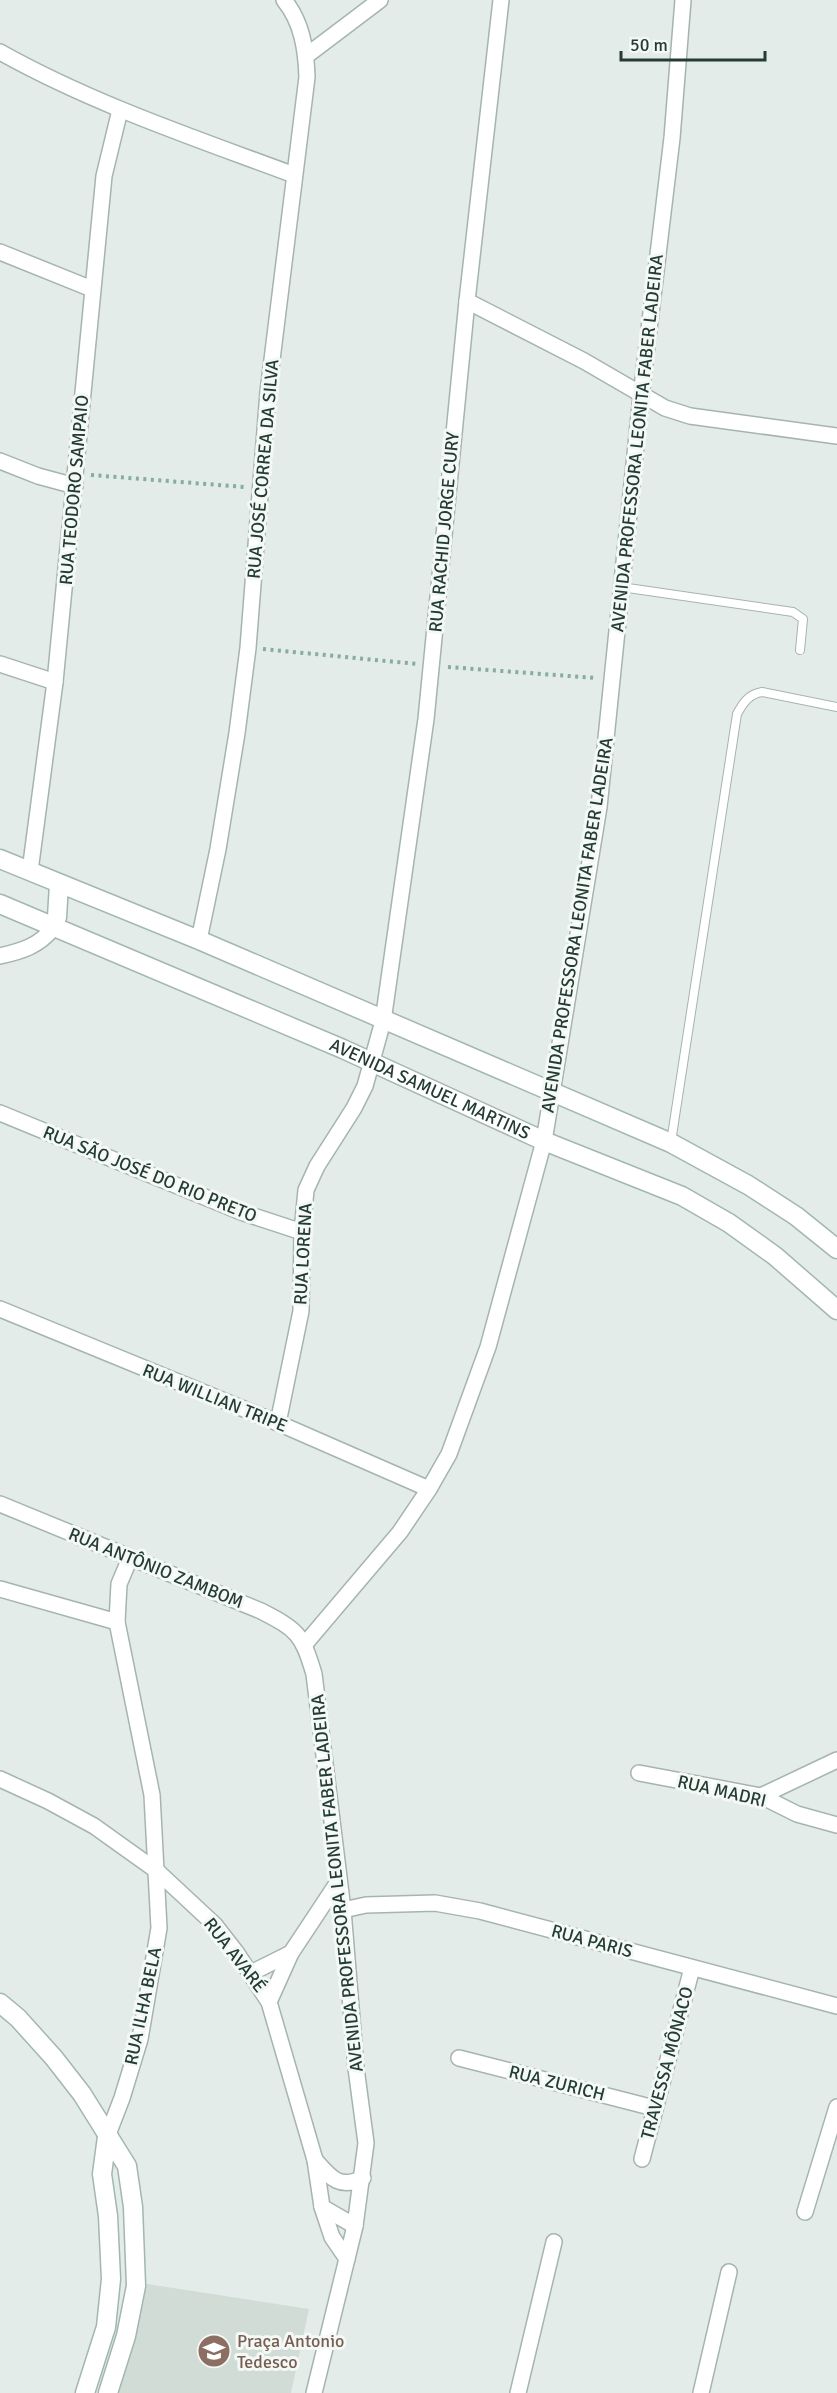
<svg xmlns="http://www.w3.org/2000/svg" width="837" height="2393" font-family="Signika,sans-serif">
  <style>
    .built { fill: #d1dcd7 }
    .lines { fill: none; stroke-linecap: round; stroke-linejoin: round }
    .lane-casing { stroke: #a6b4af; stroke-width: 10 }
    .street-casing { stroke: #a6b4af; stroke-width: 18 }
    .secondary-casing { stroke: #a2b7af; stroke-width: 21 }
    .path { stroke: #86ad9f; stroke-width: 4; stroke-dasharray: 3 4.5; stroke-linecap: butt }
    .lane { stroke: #fff; stroke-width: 8 }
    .street { stroke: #fff; stroke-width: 15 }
    .secondary { stroke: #fff; stroke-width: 18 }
    .labels { text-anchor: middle; stroke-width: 6; stroke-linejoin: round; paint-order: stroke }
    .street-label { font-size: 18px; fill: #243c35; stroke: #f4f9f6 }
    .education-label { font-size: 18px; fill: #785e54; stroke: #f4f9f6; text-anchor: start }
  </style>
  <rect width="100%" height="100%" fill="#e3ece8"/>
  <path class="built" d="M147 2284 309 2309 291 2393H115Z"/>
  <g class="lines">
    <g class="lane-casing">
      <g id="lane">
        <path d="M621 587 793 612 803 619 800 650"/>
        <path d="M671 1142 737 714C743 703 749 694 762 692L837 707"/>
      </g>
    </g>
    <g class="street-casing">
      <g id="street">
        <path d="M0 52C93 104 195 138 294 175"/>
        <path d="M306 56 380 0"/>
        <path d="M0 252 92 289"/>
        <path d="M467 301 584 361 665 408 690 416 837 436"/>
        <path d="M0 461 38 476 75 486"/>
        <path d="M0 664 55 682"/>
        <path d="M30 871 55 682 104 176 120 110"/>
        <path d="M199 940 218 849 237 733 248 648 268 392 307 77C306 49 302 22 284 0"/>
        <path d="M0 956C22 951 39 946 53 928"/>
        <path d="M0 1113 241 1212 302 1232"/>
        <path d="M0 1309 278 1423 429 1489"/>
        <path d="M278 1423 301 1311 302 1232 306 1190 317 1166 354 1108 365 1086 383 1021 426 719 467 301 501 0"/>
        <path d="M0 1504 261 1611C298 1630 302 1634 314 1674L343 1910 356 2068 366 2143 355 2226 314 2393"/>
        <path d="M0 1589 117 1622"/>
        <path d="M305 1644 400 1532 429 1489 449 1454 488 1347 544 1141 599 807 641 396 672 138 683 0"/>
        <path d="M639 1773 761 1796 797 1814 837 1825"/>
        <path d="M0 1779 48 1801 94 1826 157 1871 215 1925 236 1952 269 2002 315 2160 322 2207 355 2226"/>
        <path d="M761 1796 837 1760"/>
        <path d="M343 1910 366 1905 435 1903 480 1911 837 2006"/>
        <path d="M251 1973 291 1953"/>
        <path d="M269 2002 291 1953 338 1882"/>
        <path d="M459 2058 654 2108"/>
        <path d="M107 2137 122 2098 140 2039 159 1928 152 1795 117 1622 119 1584 130 1558"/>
        <path d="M642 2159 692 1968"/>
        <path d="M315 2160C330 2177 339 2190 363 2178"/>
        <path d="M322 2207 332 2237 347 2259"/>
        <path d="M805 2212 837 2107"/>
        <path d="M518 2393 554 2242"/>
        <path d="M701 2393 729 2272"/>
      </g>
    </g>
    <g class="secondary-casing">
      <g id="secondary">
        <path d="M0 859 199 940 671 1143 748 1185 796 1216 837 1249"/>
        <path id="s1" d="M0 904 343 1049 544 1141 682 1196 729 1223 775 1256 837 1310"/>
        <path d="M53 928 57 917 59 884"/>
        <path d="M0 2003 18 2018 54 2058 82 2094 127 2166 133 2207 136 2286 126 2336 108 2393"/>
        <path d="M85 2393 106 2327 111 2279 108 2216 102 2174 107 2137"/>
      </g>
    </g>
    <g class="path">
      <path d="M91 475 245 487"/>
      <path d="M263 649 417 664"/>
      <path d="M448 667 596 678"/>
    </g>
    <use href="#lane" class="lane"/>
    <use href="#street" class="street"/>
    <use href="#secondary" class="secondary"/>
  </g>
  <defs>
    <g id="school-disc" transform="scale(1.725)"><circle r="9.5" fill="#8d6e63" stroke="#f4f9f6"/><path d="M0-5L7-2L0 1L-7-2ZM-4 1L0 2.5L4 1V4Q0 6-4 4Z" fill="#fff"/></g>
  </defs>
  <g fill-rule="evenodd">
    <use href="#school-disc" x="214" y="2351"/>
  </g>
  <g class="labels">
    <g class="street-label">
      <text transform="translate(637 443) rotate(-84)" y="6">AVENIDA PROFESSORA LEONITA FABER LADEIRA</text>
      <text transform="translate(263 469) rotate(-85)" y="6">RUA JOSÉ CORREA DA SILVA</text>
      <text transform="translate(74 490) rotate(-85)" y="6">RUA TEODORO SAMPAIO</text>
      <text transform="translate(444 532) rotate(-85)" y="6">RUA RACHID JORGE CURY</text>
      <text transform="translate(577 925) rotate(-81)" y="6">AVENIDA PROFESSORA LEONITA FABER LADEIRA</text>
      <text dy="6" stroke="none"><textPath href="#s1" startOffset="468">AVENIDA SAMUEL MARTINS</textPath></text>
      <text transform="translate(150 1174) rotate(22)" y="6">RUA SÃO JOSÉ DO RIO PRETO</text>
      <text transform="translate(303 1254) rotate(-87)" y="6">RUA LORENA</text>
      <text transform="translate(215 1398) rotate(22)" y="6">RUA WILLIAN TRIPE</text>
      <text transform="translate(156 1568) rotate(22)" y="6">RUA ANTÔNIO ZAMBOM</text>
      <text transform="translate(722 1791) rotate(13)" y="6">RUA MADRI</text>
      <text transform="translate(337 1883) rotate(-96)" y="6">AVENIDA PROFESSORA LEONITA FABER LADEIRA</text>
      <text transform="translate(592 1941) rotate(15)" y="6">RUA PARIS</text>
      <text transform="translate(235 1955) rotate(52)" y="6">RUA AVARÉ</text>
      <text transform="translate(143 2006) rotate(-78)" y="6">RUA ILHA BELA</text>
      <text transform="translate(667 2063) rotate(-75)" y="6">TRAVESSA MÔNACO</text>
      <text transform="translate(557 2083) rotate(14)" y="6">RUA ZURICH</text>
    </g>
    <g class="education-label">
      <text x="237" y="2347">Praça Antonio<tspan x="237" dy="21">Tedesco</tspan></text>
    </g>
  </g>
  <path d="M621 51v9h144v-9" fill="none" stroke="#243c35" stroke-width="3"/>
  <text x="630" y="51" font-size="18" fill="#243c35" stroke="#f4f9f6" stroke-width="4.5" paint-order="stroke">50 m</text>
</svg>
